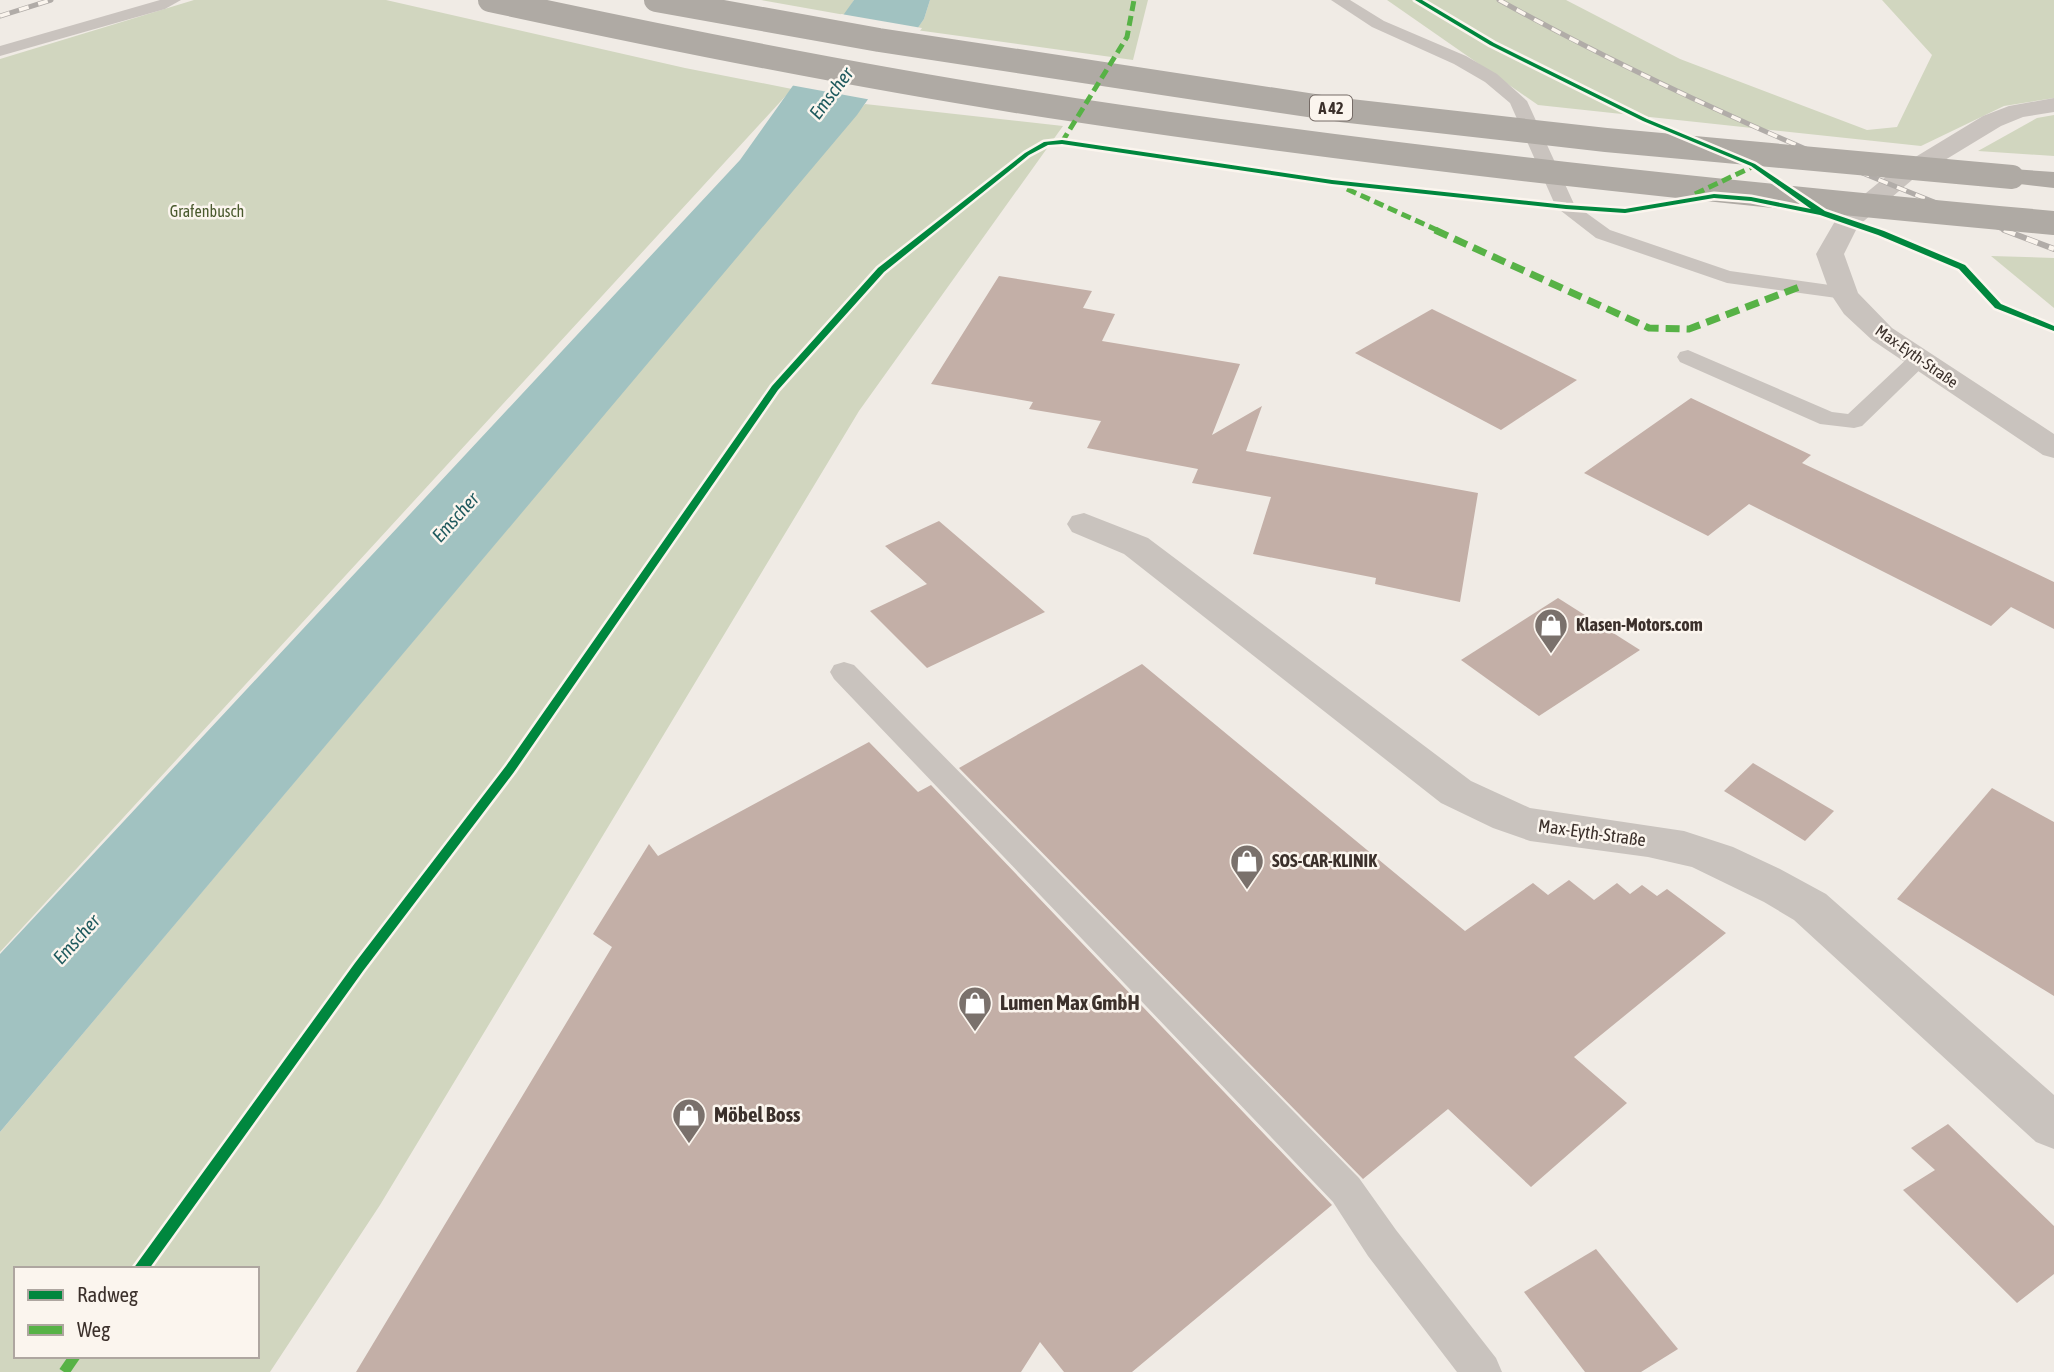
<svg xmlns="http://www.w3.org/2000/svg" width="2054" height="1372" font-family="'Asap Condensed',sans-serif">
  <style>
    .green { fill: #d1d6bf; fill-rule: evenodd }
    .water { fill: #a1c2c1 }
    .pier { fill: #f0ebe5 }
    .building { fill: #c3afa7 }
    .lines { fill: none; stroke-linecap: round; stroke-linejoin: round }
    .service { fill: #c9c3be; fill-rule: evenodd }
    .minor { fill: #c9c3be; fill-rule: evenodd }
    .motorway { fill: #afaaa4; fill-rule: evenodd }
    .rail-far1-casing { stroke: #b1aca8; stroke-width: 5 }
    .rail-casing { stroke: #b1aca8; stroke-width: 6 }
    .rail-far1 { stroke: #fbf5ee; stroke-width: 3.5; stroke-dasharray: 10; stroke-linecap: butt }
    .rail { stroke: #fbf5ee; stroke-width: 4.5; stroke-dasharray: 12; stroke-linecap: butt }
    .motorway-bridge { stroke: #afaaa4; stroke-width: 24 }
    .quiet-far2 { stroke: #57b246; stroke-width: 5; stroke-dasharray: 10 5; stroke-linecap: butt }
    .quiet-far1 { stroke: #57b246; stroke-width: 7; stroke-dasharray: 14 7; stroke-linecap: butt }
    .quiet { stroke: #57b246; stroke-width: 11; stroke-dasharray: 23 11; stroke-linecap: butt }
    .cycleway-casing { stroke: #fbf5ee; stroke-width: 5 }
    .cycleway { fill: #00873e; fill-rule: evenodd }
    .labels { text-anchor: middle; stroke-width: 5; stroke-linejoin: round; paint-order: stroke }
    .shield { fill: #fbf5ee; stroke: #756b66; stroke-width: 2 }
    .shield-label { font-size: 16px; font-weight: bold; fill: #3b302b }
    .far-park-label { font-size: 16px; fill: #4a5a2e; stroke: #fbf5ee }
    .far-street-label { font-size: 16px; fill: #3b302b; stroke: #fbf5ee }
    .poi-label { font-size: 18px; font-weight: bold; fill: #3b302b; stroke: #fbf5ee; text-anchor: start }
    .street-label { font-size: 18px; fill: #3b302b; stroke: #fbf5ee }
    .water-label { font-size: 19px; font-style: italic; fill: #1f5a5e; stroke: #fbf5ee }
    .near-poi-label { font-size: 21px; font-weight: bold; fill: #3b302b; stroke: #fbf5ee; text-anchor: start }
  </style>
  <rect width="100%" height="100%" fill="#f0ebe5"/>
  <g class="green">
    <path d="M194 0H386L685 68 792 89 0 952V59Z"/>
    <path d="M761 0H854L845 15Z"/>
    <path d="M930 0H1148L1133 60 916 30 924 19Z"/>
    <path d="M1387 0H1566L1680 59 1867 130 1897 127 1932 55 1882 0H2054V98L2004 106 1921 146 1538 105Z"/>
    <path d="M865 104 1063 126 859 411 380 1205 270 1372H0V1132ZM16 1269H257V1356H16Z"/>
    <path d="M2054 115V156L1978 151 2037 118Z"/>
    <path d="M1991 256 2054 258V308Z"/>
  </g>
  <path class="water" d="M854 0H930L924 19 857 115 0 1132V954L740 160Z"/>
  <path class="pier" d="M841 14 922 28 872 100 790 85Z"/>
  <g class="building">
    <path d="M999 276 1092 291 1083 308 1115 314 1102 341 1240 364 1212 435 1262 406 1246 451 1478 493 1460 602 1375 584 1376 578 1253 554 1271 497 1192 483 1198 469 1087 448 1101 421 1029 409 1033 402 931 384Z"/>
    <path d="M1432 309 1577 380 1501 430 1355 353Z"/>
    <path d="M1691 398 1811 455 1802 463 2054 582V629L2011 607 1991 626 1749 504 1708 536 1584 473Z"/>
    <path d="M939 521 1045 612 927 668 870 611 927 584 885 546Z"/>
    <path d="M1558 598 1640 650 1539 716 1461 660Z"/>
    <path d="M1142 664 1465 931 1533 883 1548 895 1569 880 1594 900 1617 883 1630 894 1642 885 1657 896 1667 889 1726 933 1574 1057 1627 1103 1531 1187 1448 1109 1363 1179 959 768Z"/>
    <path d="M869 742 918 792 931 785 1332 1205 1132 1372H1064L1040 1342 1021 1372H356L612 947 593 934 649 844 658 856Z"/>
    <path d="M1753 763 1834 811 1805 841 1724 791Z"/>
    <path d="M1992 788 2054 822V996L1897 899Z"/>
    <path d="M1948 1124 2054 1226V1274L2017 1303 1903 1190 1935 1170 1911 1148Z"/>
    <path d="M1596 1249 1678 1349 1641 1372H1585L1524 1292Z"/>
  </g>
  <g class="lines">
    <g class="service">
      <path d="M160 0H181L165 9 0 56V46Z"/>
      <path d="M1331 0H1350L1384 21 1466 56 1497 74 1527 101 1574 204 1610 230 1730 271 1844 287 1851 289 1854 293 1851 297 1844 299 1727 283 1596 238 1556 207 1510 103 1485 82 1454 64 1372 27Z"/>
      <path d="M1688 350 1832 412 1848 414 1911 355H1927L1930 360 1862 426 1854 428 1820 424 1680 362 1677 357 1680 352Z"/>
      <path d="M844 662 854 665 1359 1178 1396 1230 1496 1358 1502 1372H1457L1368 1256 1333 1202 834 679 830 672 834 665Z"/>
    </g>
    <g class="minor">
      <path d="M2054 98V112L2023 117 2001 126 1912 180 1858 226 1844 254 1858 293 1892 328 2054 434V458L2043 455 1872 340 1844 314 1830 293 1816 254 1838 216 1894 170 1983 116 2009 106Z"/>
      <path d="M1084 513 1148 538 1471 781 1530 808 1684 831 1733 847 1780 869 1826 894 2054 1095V1149L2036 1142 1794 920 1764 902 1692 867 1648 857 1530 841 1493 828 1441 803 1124 554 1072 532 1067 524 1072 516Z"/>
    </g>
    <path class="motorway" d="M2012 169 2054 172V188L2003 182 1999 177 2003 172Z"/>
    <g class="rail-far1-casing">
      <g id="rail-far1">
        <path d="M1499 0C1663 91 1834 164 2008 231"/>
        <path d="M0 16 51 0"/>
      </g>
    </g>
    <g class="rail-casing">
      <path id="rail" d="M2004 230 2054 249"/>
    </g>
    <use href="#rail-far1" class="rail-far1"/>
    <use href="#rail" class="rail"/>
    <g class="motorway-bridge">
      <path d="M490 0C684 42 879 81 1075 110 1400 159 1727 193 2054 223"/>
      <path d="M656 0 879 40 1341 110 1606 140 2012 177"/>
    </g>
    <g class="quiet-far2">
      <path d="M1062 142 1127 37 1134 0"/>
      <path d="M1347 189 1439 231"/>
      <path d="M1695 194 1754 166"/>
    </g>
    <path class="quiet-far1" d="M1435 230 1649 328 1689 329 1799 287"/>
    <path class="quiet" d="M64 1372 75 1356"/>
    <g class="cycleway-casing">
      <path id="cycleway" d="M1415 0H1422L1494 43 1647 119 1755 164 1825 211 1884 231 1965 265 2001 304 2054 326V331L1995 308 1959 269 1878 235 1820 215 1751 201 1714 198 1625 213 1566 209 1332 184 1062 144 1048 145 1029 155 884 272 778 390 514 772 363 971 149 1269H133L355 963 506 766 772 386 878 268 1025 153 1044 142 1062 140 1332 180 1566 205 1625 209 1714 194 1751 197 1811 209 1751 166 1643 121 1490 45Z"/>
    </g>
    <use href="#cycleway" class="cycleway"/>
  </g>
  <defs>
    <g id="shop-pin" transform="scale(1.75)"><path d="M0 17L-7.5 6A9.5 9.5 0 1 1 7.5 6Z" fill="#7a716c" stroke="#fbf5ee"/><path d="M-5-2.5h2.3a2.7 3.5 0 0 1 5.4 0H5L5.5 6h-11ZM-1.5-2.5h3a1.5 2.3 0 0 0-3 0Z" fill="#fff"/></g>
  </defs>
  <g fill-rule="evenodd">
    <use href="#shop-pin" x="1551" y="625"/>
    <use href="#shop-pin" x="1247" y="861"/>
    <use href="#shop-pin" x="975" y="1003"/>
    <use href="#shop-pin" x="689" y="1115"/>
  </g>
  <g class="labels">
    <rect class="shield" x="1310" y="95.5" width="42" height="25" rx="5"/>
    <g class="shield-label">
      <text x="1331" y="114">A 42</text>
    </g>
    <g class="far-park-label">
      <text x="207" y="217">Grafenbusch</text>
    </g>
    <g class="far-street-label">
      <text transform="translate(1917 356) rotate(35)" y="6">Max-Eyth-Straße</text>
    </g>
    <g class="poi-label">
      <text x="1576" y="631">Klasen-Motors.com</text>
      <text x="1272" y="867">SOS-CAR-KLINIK</text>
    </g>
    <g class="street-label">
      <text transform="translate(1592 833) rotate(8)" y="6">Max-Eyth-Straße</text>
    </g>
    <g class="water-label">
      <text transform="translate(831 93) rotate(-53)" y="7">Emscher</text>
      <text transform="translate(455 517) rotate(-48)" y="7">Emscher</text>
      <text transform="translate(76 939) rotate(-48)" y="7">Emscher</text>
    </g>
    <g class="near-poi-label">
      <text x="1000" y="1010">Lumen Max GmbH</text>
      <text x="714" y="1122">Möbel Boss</text>
    </g>
  </g>
  <rect x="14" y="1267" width="245" height="91" fill="#fbf5ee" stroke="#aea6a0" stroke-width="2"/>
  <rect x="28" y="1290" width="35" height="10" fill="#00873e" stroke="#aea6a0" stroke-width="2"/>
  <text x="77" y="1302" font-size="21" fill="#3b302b">Radweg</text>
  <rect x="28" y="1325" width="35" height="10" fill="#57b246" stroke="#aea6a0" stroke-width="2"/>
  <text x="77" y="1337" font-size="21" fill="#3b302b">Weg</text>
</svg>
